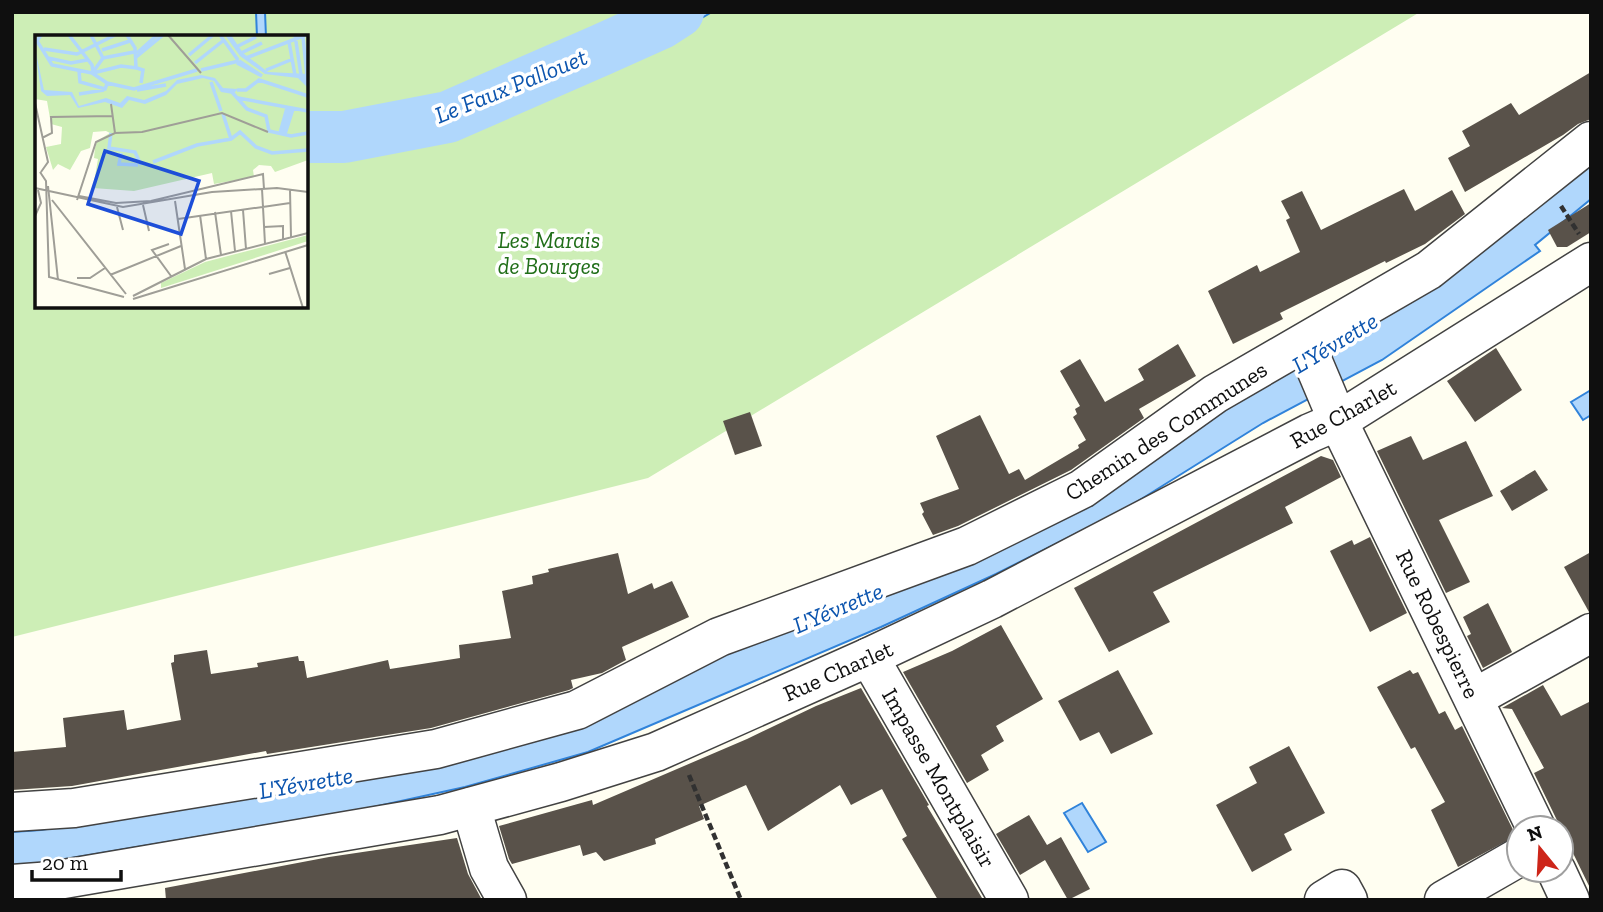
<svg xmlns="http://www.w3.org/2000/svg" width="1603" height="912" font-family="'Zilla Slab',serif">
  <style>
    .green { fill: #cdeeb6; fill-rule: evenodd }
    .water { fill: #b0d7fc; stroke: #3083da; stroke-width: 2 }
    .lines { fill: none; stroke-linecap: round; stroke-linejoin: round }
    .river { stroke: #b0d7fc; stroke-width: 52 }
    .building { fill: #59524a }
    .minor-casing { stroke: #424242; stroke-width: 41 }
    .path { stroke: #313131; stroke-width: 4.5; stroke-dasharray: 7 3.5; stroke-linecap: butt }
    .minor { stroke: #fff; stroke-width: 38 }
    .labels { text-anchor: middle; stroke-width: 7; stroke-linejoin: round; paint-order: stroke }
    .park-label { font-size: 23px; font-style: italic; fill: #206e18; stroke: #fff }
    .street-label { font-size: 23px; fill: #0f0f0f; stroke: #fff }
    .water-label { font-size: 24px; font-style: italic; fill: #0b54ae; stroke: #fff }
    .inset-river { fill: none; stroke: #b0d7fc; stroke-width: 3.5 }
    .inset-road { fill: none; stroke: #9f9e97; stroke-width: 2 }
    .view { fill: #1d4ed8; fill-opacity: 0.15; stroke: #1d4ed8; stroke-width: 3.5 }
    .inset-edge { fill: none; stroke: #0f0f0f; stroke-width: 3.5 }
  </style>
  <rect width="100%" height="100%" fill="#fffef1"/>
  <path class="green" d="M12 12H1420L648 478 12 637ZM37 37H306V306H37Z"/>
  <g class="water">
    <path d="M256 12H265L266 37H257Z"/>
    <path d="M669 12H712C660 44 603 63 546 84 515 96 485 113 453 124 405 140 357 145 306 147V138L343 139 438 122 621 41Z"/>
    <path d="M1591 162V199L1535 245 1540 251 1382 360 1263 423 1127 508 996 574 881 627 588 752 465 787 369 808 12 868V832L41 830 439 763 738 642 984 549Z"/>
    <path d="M1591 390V415L1583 420 1571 402Z"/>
    <path d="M1082 803 1106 842 1088 852 1064 813Z"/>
  </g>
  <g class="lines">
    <path class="river" d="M306 137H344L448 117 601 50 661 23 678 12"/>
  </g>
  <g class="building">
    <path d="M1591 72V119L1578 124 1563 135 1465 192 1448 158 1470 146 1462 131 1511 103 1519 115Z"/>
    <path d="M1404 189 1415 211 1452 190 1465 214 1425 244 1386 263 1385 261 1280 313 1283 319 1233 344 1208 291 1257 265 1260 272 1300 252 1286 220 1290 218 1281 201 1302 191 1321 230Z"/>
    <path d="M1591 203V232L1567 247H1557L1548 230Z"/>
    <path d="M1178 344 1196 376 1139 409 1144 418 1071 470 958 526 933 535 922 514 924 512 920 503 959 489 936 436 980 415 1009 474 1019 469 1025 480 1079 448 1078 445 1086 440 1073 417 1077 414 1075 409 1080 406 1060 371 1080 359 1105 402 1144 380 1138 369Z"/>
    <path d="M1496 348 1522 390 1475 422 1447 381Z"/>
    <path d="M750 412 762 446 735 455 723 421Z"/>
    <path d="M1411 436 1423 460 1466 441 1493 496 1439 520 1470 582 1446 593 1377 451Z"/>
    <path d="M1321 456 1333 460 1341 477 1285 507 1293 523 1153 592 1170 622 1109 652 1074 588Z"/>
    <path d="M1535 470 1548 490 1512 511 1500 491Z"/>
    <path d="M1370 537 1407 613 1370 632 1330 551 1352 540 1354 545Z"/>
    <path d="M1591 552V611L1589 612 1564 567Z"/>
    <path d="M618 553 628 594 652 583 654 589 672 581 689 617 622 647 626 660 602 673 571 680 573 688 569 690 431 728 267 754 266 751 72 786 12 790V752L66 747 63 718 124 710 127 730 181 720 171 663 174 662V655L207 650 211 674 258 667 257 663 298 656 299 661H304L307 678 388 660 390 669 460 658 459 645 511 638 502 591 533 584 532 576 549 572 548 569Z"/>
    <path d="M1488 603 1512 652 1483 668 1467 636 1471 634 1463 617Z"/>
    <path d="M1001 625 1043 699 996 726 1004 741 981 755 989 770 967 783 903 672 952 651Z"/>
    <path d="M1118 670 1153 734 1111 754 1099 732 1080 741 1058 701Z"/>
    <path d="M1410 670 1413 674 1418 672 1439 714 1445 711 1455 730 1462 726 1516 836 1458 867 1431 810 1445 802 1415 747 1411 749 1377 687Z"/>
    <path d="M1543 685 1561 716 1591 701V890L1534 773 1544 768 1512 709 1502 708Z"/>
    <path d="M861 688 929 805 927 806 982 898 979 900H938L902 839 907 836 882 789 851 805 840 785 768 831 746 785 699 806 704 819 655 839 656 844 604 861 596 852 583 856 580 845 512 864 509 859 499 826 592 800 593 805 747 739 816 706Z"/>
    <path d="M1289 746 1325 813 1284 834 1292 850 1252 872 1216 805 1257 783 1249 767Z"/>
    <path d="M1029 815 1047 845 1061 837 1090 889 1068 900 1045 860 1020 875 996 834Z"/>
    <path d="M457 838 468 874 482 900H166L165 888 329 857Z"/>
  </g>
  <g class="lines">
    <g class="minor-casing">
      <g id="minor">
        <path d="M1305 343 1338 421 1536 828"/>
        <path d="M869 657 1009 900"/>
        <path d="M1474 698 1591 633"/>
        <path d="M471 807 489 868 507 900"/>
        <path d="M12 812 74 808 436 749 577 710 719 637 967 546 1082 489 1215 394 1429 270 1591 141"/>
        <path d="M1556 870 1570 900"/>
        <path d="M12 884 52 881 440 815 561 782 656 752 869 657 992 599 1310 433 1338 421 1591 262"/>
        <path d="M1324 900 1342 889 1348 900"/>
        <path d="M1444 900 1519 857"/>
      </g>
    </g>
    <g class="path">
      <path d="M1561 206 1579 234"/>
      <path d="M689 775 741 900"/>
    </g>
    <use href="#minor" class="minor"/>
  </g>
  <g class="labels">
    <g class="park-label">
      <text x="549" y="248">Les Marais<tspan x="549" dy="26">de Bourges</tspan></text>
    </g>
    <g class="street-label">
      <text transform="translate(1343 414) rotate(-29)" y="8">Rue Charlet</text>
      <text transform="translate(1166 431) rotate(-33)" y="8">Chemin des Communes</text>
      <text transform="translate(1438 624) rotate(64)" y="8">Rue Robespierre</text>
      <text transform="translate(838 671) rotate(-24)" y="8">Rue Charlet</text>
      <text transform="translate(939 778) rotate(60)" y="8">Impasse Montplaisir</text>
    </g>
    <g class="water-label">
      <text transform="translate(511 86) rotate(-22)" y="8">Le Faux Pallouet</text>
      <text transform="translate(1335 343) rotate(-31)" y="8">L'Yévrette</text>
      <text transform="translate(838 608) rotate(-23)" y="8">L'Yévrette</text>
      <text transform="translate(306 783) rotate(-10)" y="8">L'Yévrette</text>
    </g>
  </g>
  <g transform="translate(35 35)">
    <rect width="273" height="273" fill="#fffef1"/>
    <path d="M0 0H273V125L240 137 236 131 224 130 218 135 219 142 179 149 177 138 99 156 58 153 63 124 59 123 60 113 62 106 75 98 71 96 58 97 55 113 46 116 35 135 23 129 18 135 11 112 26 109 27 92 16 89 12 66 0 64ZM273 200V206L126 253V248L170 227Z" fill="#cdeeb6"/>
    <path d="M190 0H196L208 18 233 37 273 39V53L263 43 230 39 205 21ZM0 14 9 55 37 57 44 71 71 63 85 68 92 61 109 65 131 56 142 45 166 40 180 43 188 53 203 54 198 59 186 57 179 46 168 43 142 49 131 60 110 69 94 65 87 73 70 67 43 73 35 60 12 61 6 56Z" fill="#b0d7fc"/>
    <path class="inset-river" d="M6 0 2 6 17 30 57 38 72 48 99 54 162 35M34 0 57 30 58 37M56 0 68 23 58 37M92 0 100 13 101 32M185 0 203 25M260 0 266 40M268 2 272 41M254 7 260 40M201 12 221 2M9 14 42 19 80 0M67 15 95 6M102 18 122 0M206 18 227 8M154 20 178 0M13 23 36 28 52 25M68 23 99 17M100 23 128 0M211 23 271 0M204 26 227 41M160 28 189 5M202 28 227 41M166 35 204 26M231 35 258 24M44 36 45 47 70 54 72 49M58 38 86 31 102 33 108 35 106 48M176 47 186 76M102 55 131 50M195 55 212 74 231 81 234 96 256 101 273 98M202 55H211L224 45 273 61M44 59 69 55M203 63 273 76M188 79 196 104M76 98 74 113 100 117 106 130M245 98 252 73M248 98 255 73M250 99 258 74M86 118 84 129 103 130M118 127 162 110 196 104 205 97 221 112 237 118 273 115"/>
    <path class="inset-road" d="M133 0 166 38M0 68 13 127 6 137M76 69 80 98M7 103 17 98 16 82 77 81M5 137 11 146 14 242 89 262M13 151 23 245M0 153 88 172 177 157 242 153 273 157M227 154 230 209M255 155 256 202M44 161 81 168 116 166 228 139 229 154M17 165 91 259M42 165 61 107 80 98 107 97 187 78 233 97M140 166 150 234M108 170 114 196M82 172 88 195M208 175 211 214M196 176 200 216M180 177 186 220M165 180 171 224M0 181 6 168 3 155M143 184 255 168M229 192 248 191V204M134 209 117 215 136 241M250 216 268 273M234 239 255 233M75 240 146 211M42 243H55L70 233M98 261 171 224 273 198M98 264 273 210"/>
    <path class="view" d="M70 116 164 146 146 199 53 169Z"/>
    <rect width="273" height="273" class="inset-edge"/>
  </g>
  <rect width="1603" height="912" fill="none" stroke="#0f0f0f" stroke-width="28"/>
  <g transform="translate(1540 849) rotate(342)"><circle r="33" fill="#ffffff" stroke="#9f9f9f" stroke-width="2"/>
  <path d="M0-5L12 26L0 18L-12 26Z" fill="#cd2519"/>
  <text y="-10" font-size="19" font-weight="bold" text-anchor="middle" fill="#0f0f0f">N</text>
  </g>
  <path d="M32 870v10h89v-10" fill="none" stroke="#0f0f0f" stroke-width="3.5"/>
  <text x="42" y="870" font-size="21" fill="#0f0f0f" stroke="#ffffff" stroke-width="5" paint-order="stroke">20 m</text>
</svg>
